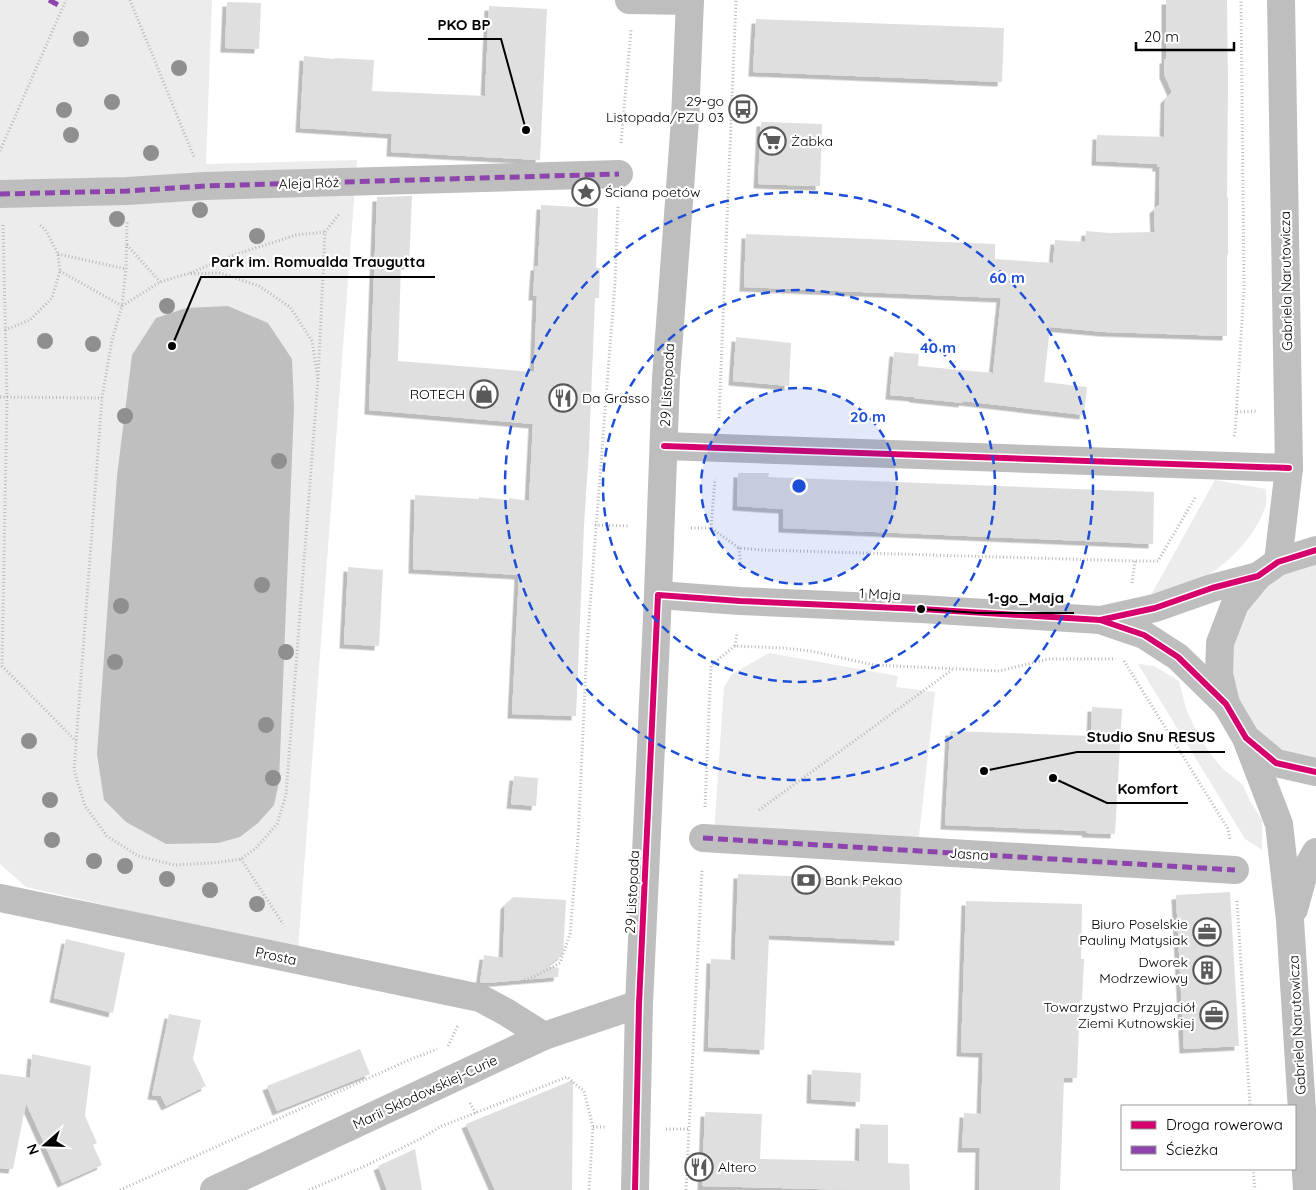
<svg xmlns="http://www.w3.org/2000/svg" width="1316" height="1190" font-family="Quicksand,sans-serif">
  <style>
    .green { fill: #ececec }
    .water { fill: #bfbfbf }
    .building { fill: #dfdfdf; filter: url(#shadow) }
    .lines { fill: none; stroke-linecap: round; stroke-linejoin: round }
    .path { stroke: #b9b9b9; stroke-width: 3; stroke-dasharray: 1 2.5; stroke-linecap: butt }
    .minor { stroke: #bebebe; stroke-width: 28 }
    .quiet { stroke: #8e44ad; stroke-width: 5; stroke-dasharray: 10 5; stroke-linecap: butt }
    .cycleway-casing { stroke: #fff; stroke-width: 9 }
    .cycleway { stroke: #d6006c; stroke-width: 6 }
    .tree { fill: #8f8f8f }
    .ring { fill: none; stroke: #1d4ed8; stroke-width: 2.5; stroke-dasharray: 9 6 }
    .labels { text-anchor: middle; stroke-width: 4.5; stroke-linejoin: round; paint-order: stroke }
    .poi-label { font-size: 14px; fill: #000; stroke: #fff; text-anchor: end }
    .street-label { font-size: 14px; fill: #000; stroke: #fff }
    .centre { fill: #1d4ed8; stroke: #fff; stroke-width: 2.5 }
    .ring-label { font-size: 15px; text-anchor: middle; font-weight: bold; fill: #1d4ed8; stroke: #fff; stroke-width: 4.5; stroke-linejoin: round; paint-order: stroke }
    .leader { fill: none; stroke: #000; stroke-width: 2 }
    .callout-dot { fill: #000; stroke: #fff; stroke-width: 2 }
    .callout-label { font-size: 15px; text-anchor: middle; font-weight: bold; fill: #000; stroke: #fff; stroke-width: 4.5; stroke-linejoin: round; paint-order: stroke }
  </style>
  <defs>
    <filter id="shadow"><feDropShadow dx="-4.5" dy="4.5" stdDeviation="0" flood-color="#0004"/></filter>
  </defs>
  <rect width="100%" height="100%" fill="#fff"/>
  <g class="green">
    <path d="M0 0H212L206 164 357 160 298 949 26 887 0 864Z"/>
    <path d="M1215 480 1266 489C1266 495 1267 503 1265 508 1255 536 1226 568 1199 579 1184 586 1167 590 1151 595Z"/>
    <path d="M1316 564V762L1293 756 1268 741 1248 718 1235 691 1231 661 1236 631 1250 604 1271 582 1297 568Z"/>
    <path d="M769 653 898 676 896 687 935 692 918 845 714 833 724 687 732 674Z"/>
    <path d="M1138 664 1154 666 1179 681 1186 709 1198 735 1212 756 1222 768 1243 785 1250 801 1262 820V850L1245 839Z"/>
  </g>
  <path class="water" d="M228 306 268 323 292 359 294 407 279 782 274 805 258 823 240 837 218 843 166 844 126 822 104 800 97 754 117 476 132 355 156 318 186 308Z"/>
  <g class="building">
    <path d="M1166 0H1227L1228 83 1227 197 1228 198V254L1227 255V336L1105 332 1050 327 1044 382 1087 387 1084 415 963 401V403L914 398V397L890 395 894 352 919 354 918 366 993 373 1001 298 744 287 746 234 995 244V259L1053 263 1055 240 1085 242 1086 231 1109 233 1155 232 1154 209 1159 205 1160 167H1157V164L1096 161 1097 135 1164 137 1165 99 1172 92 1164 74V59H1166Z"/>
    <path d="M227 2 261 3 259 49 225 48Z"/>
    <path d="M489 6 547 9 540 160 391 152 392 134 300 128 304 56 334 59 335 58 374 60 372 91 485 96Z"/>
    <path d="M756 19 1004 28 1002 82 753 72Z"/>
    <path d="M761 122 822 124 820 186 758 184Z"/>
    <path d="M412 196 409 265 401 264 398 361 534 372 537 296H533L535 266H538L541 205 598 208 596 268H600L599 298H595L589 449 584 526 576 716 512 714 519 575 413 569 415 495 479 499V497L509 500V498L529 501 533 424 369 410 377 197Z"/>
    <path d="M736 337 791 343 789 386 733 381Z"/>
    <path d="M738 473H769L768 477 1154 492 1153 544 783 528V509L737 506Z"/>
    <path d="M348 567 383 570 379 646 344 644Z"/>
    <path d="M1092 707 1122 709 1115 834 1087 833 1086 831 945 825 950 731 1091 736Z"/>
    <path d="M514 776 538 778 536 806 511 804Z"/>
    <path d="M738 874 901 881 899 941 769 935 764 1050 708 1047 711 959 735 960Z"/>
    <path d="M1230 892 1239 1046 1184 1049 1176 895Z"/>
    <path d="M513 897 566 900 563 955 547 966 559 968 558 977 485 983 480 982 484 955 503 958 505 905Z"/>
    <path d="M966 901 1082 904 1081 959H1084L1082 1001 1080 1000 1077 1078H1064L1060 1190H979L980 1148H962L964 1113 981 1114 983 1053 961 1052Z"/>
    <path d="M66 939 125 953 113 1013 54 998Z"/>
    <path d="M169 1014 201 1020 193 1059 206 1086 166 1106 161 1096 152 1095Z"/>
    <path d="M360 1049 370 1074 277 1111 267 1086Z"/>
    <path d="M32 1054 91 1066 85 1116 97 1143 93 1145 102 1165 62 1183 26 1103 13 1169 0 1168V1074L30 1078Z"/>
    <path d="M812 1070 861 1073 860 1102 811 1099Z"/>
    <path d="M573 1080 572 1190H495L466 1124Z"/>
    <path d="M705 1112 762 1114 760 1159 859 1161 860 1124 888 1125V1163L909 1164 910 1190H854L702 1186Z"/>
    <path d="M415 1149 422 1190H387L378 1166Z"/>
  </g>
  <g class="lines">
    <g class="path">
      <path d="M130 0 194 157"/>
      <path d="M621 143 631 30"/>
      <path d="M0 151 66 0"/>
      <path d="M3 225 7 398 2 666 76 741"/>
      <path d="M127 245 160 282"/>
      <path d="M58 254 126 269"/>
      <path d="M60 271 122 306 126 269 127 221"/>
      <path d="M190 273 234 255 296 235 325 232"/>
      <path d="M5 330 30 320 52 298 60 271 58 254 45 229 38 224"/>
      <path d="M318 379 312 341 290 307 259 286 220 273 186 274 160 282 122 306 112 340 102 398 74 770 85 806 107 836 138 856 175 865 212 863 241 859 256 848 277 824 286 795 318 379 325 232 340 213"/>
      <path d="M0 397 102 398"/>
      <path d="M1237 412 1258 411"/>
      <path d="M719 418 736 0"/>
      <path d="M1234 436 1235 434 1244 287 1241 0"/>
      <path d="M595 525 630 526"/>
      <path d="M691 528H711L739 548 762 550 1135 561H1158L1196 496"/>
      <path d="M711 528 715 479"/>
      <path d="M739 548 741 571"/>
      <path d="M1132 583 1135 561"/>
      <path d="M735 646 737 632"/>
      <path d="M1124 661 1228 829 1230 840"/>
      <path d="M705 807 711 665 735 646 783 648 811 651 874 665 999 671 1048 659H1115"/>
      <path d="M759 810 952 670"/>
      <path d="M241 859 283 924"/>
      <path d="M1237 901 1250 1106"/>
      <path d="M518 983 535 976 560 963 570 934 578 840 587 645 615 282 618 205"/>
      <path d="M448 1046 458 1025"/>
      <path d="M470 1103 476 1113"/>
      <path d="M593 1127H607"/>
      <path d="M666 1129H689"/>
      <path d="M1253 1169 1255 1190"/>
      <path d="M120 1190 409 1060 437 1049"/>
      <path d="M309 1190 363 1167 420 1139 442 1126 567 1077 584 1091 593 1127 589 1190"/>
      <path d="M686 1190 702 869"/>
    </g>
    <g class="minor">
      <path d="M629 0 690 1"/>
      <path d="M0 194 127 191 205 186 619 174"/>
      <path d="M664 446 1289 468"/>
      <path d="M1316 550 1278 562 1258 576 1235 604 1220 643 1219 674 1226 704 1246 738 1276 763 1316 772"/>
      <path d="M1278 562 1289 468 1281 0"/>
      <path d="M658 595 740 601 921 609 1100 620 1144 635 1178 657 1226 704"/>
      <path d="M1101 620 1155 608 1212 588 1258 576"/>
      <path d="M1246 738 1279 824 1290 920 1307 1190"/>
      <path d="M703 838 1235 870"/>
      <path d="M0 898 480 998 506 1012 544 1036"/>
      <path d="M1294 909 1304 873 1316 852"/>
      <path d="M214 1190 544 1036 639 1004"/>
      <path d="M635 1190 639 1004 658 595 666 378 685 120 690 0"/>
    </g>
    <g class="quiet">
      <path d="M49 0 62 7"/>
      <path d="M0 194 127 191 205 186 619 174"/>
      <path d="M703 838 1235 870"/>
    </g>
    <g class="cycleway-casing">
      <g id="cycleway">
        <path d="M664 446 1289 468"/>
        <path d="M1100 620 1155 608 1212 588 1258 576 1278 562 1316 550"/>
        <path d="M635 1190 639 1004 658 595 740 601 921 609 1100 620 1144 635 1178 657 1226 704 1246 738 1276 763 1316 772"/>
      </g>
    </g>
    <use href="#cycleway" class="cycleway"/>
  </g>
  <g class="tree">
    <circle cx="81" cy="39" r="8"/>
    <circle cx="179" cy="68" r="8"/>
    <circle cx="112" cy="102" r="8"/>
    <circle cx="64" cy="110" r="8"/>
    <circle cx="71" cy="135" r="8"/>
    <circle cx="151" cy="153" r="8"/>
    <circle cx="200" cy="210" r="8"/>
    <circle cx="117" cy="219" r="8"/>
    <circle cx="257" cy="236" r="8"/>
    <circle cx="167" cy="306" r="8"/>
    <circle cx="45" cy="341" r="8"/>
    <circle cx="93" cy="344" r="8"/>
    <circle cx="125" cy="416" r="8"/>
    <circle cx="279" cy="461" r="8"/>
    <circle cx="262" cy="585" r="8"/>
    <circle cx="121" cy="606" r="8"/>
    <circle cx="286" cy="652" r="8"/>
    <circle cx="115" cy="662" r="8"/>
    <circle cx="266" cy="725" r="8"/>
    <circle cx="29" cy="741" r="8"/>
    <circle cx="273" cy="778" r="8"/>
    <circle cx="50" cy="800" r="8"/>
    <circle cx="52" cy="840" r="8"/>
    <circle cx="94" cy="861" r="8"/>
    <circle cx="125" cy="866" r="8"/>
    <circle cx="167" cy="879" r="8"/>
    <circle cx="210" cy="890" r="8"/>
    <circle cx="257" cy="904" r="8"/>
  </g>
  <circle cx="799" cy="486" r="98" fill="#1d4ed8" fill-opacity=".12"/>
  <g class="ring">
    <circle cx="799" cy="486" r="98"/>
    <circle cx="799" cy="486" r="196"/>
    <circle cx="799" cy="486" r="294"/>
  </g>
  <defs>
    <g id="bus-ring" transform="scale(1.4375)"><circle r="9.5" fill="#fff" stroke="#595959" stroke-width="1.5"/><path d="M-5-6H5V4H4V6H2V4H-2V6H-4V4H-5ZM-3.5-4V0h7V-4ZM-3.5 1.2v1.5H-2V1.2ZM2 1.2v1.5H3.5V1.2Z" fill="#595959"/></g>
    <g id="supermarket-ring" transform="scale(1.4375)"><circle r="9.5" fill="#fff" stroke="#595959" stroke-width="1.5"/><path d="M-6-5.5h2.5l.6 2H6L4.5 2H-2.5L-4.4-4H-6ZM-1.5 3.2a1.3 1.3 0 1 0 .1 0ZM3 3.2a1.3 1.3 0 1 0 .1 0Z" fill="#595959"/></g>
    <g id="sight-ring" transform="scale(1.4375)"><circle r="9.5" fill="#fff" stroke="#595959" stroke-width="1.5"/><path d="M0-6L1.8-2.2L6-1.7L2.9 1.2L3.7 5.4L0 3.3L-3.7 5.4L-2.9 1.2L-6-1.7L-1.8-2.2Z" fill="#595959"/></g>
    <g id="shop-ring" transform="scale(1.4375)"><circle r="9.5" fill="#fff" stroke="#595959" stroke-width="1.5"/><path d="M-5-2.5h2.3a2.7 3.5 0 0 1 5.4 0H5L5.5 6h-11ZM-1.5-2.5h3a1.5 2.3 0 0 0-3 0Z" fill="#595959"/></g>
    <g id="restaurant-ring" transform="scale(1.4375)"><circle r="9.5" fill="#fff" stroke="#595959" stroke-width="1.5"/><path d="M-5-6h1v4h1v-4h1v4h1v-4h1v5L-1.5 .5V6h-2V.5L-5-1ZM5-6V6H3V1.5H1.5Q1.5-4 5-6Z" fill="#595959"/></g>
    <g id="bank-ring" transform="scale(1.4375)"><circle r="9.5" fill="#fff" stroke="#595959" stroke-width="1.5"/><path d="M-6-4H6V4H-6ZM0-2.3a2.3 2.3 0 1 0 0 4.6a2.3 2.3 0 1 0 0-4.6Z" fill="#595959"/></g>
    <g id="office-ring" transform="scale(1.4375)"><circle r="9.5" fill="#fff" stroke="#595959" stroke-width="1.5"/><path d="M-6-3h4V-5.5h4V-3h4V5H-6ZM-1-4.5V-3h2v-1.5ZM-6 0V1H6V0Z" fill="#595959"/></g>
    <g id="building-ring" transform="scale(1.4375)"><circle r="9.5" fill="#fff" stroke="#595959" stroke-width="1.5"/><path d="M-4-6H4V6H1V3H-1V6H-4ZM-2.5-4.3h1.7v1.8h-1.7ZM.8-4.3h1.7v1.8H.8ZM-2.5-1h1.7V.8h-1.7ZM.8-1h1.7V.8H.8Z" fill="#595959"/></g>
  </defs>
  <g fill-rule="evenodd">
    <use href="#bus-ring" x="743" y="109"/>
    <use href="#supermarket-ring" x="772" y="141"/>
    <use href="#sight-ring" x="586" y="192"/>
    <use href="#shop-ring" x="484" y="394"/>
    <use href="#restaurant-ring" x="563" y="398"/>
    <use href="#bank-ring" x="806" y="880"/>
    <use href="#office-ring" x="1207" y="932"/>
    <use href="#building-ring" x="1207" y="970"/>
    <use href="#office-ring" x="1214" y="1015"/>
    <use href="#restaurant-ring" x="699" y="1167"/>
  </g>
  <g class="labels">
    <g class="poi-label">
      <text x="724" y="106">29-go<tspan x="724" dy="16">Listopada/PZU 03</tspan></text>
      <text x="791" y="146" text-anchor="start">Żabka</text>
      <text x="605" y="197" text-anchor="start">Ściana poetów</text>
      <text x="465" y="399">ROTECH</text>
      <text x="582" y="403" text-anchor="start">Da Grasso</text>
      <text x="825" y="885" text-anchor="start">Bank Pekao</text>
      <text x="1188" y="929">Biuro Poselskie<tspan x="1188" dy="16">Pauliny Matysiak</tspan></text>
      <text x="1188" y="967">Dworek<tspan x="1188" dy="16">Modrzewiowy</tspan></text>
      <text x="1195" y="1012">Towarzystwo Przyjaciół<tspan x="1195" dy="16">Ziemi Kutnowskiej</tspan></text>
      <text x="718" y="1172" text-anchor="start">Altero</text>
    </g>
    <g class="street-label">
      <text transform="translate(309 183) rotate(-2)" y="5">Aleja Róż</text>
      <text transform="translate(1286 281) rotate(-91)" y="5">Gabriela Narutowicza</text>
      <text transform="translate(667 385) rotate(-87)" y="5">29 Listopada</text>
      <text transform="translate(880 594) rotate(3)" y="5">1 Maja</text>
      <text transform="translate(969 854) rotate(4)" y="5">Jasna</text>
      <text transform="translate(632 892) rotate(-87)" y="5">29 Listopada</text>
      <text transform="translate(276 956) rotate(12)" y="5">Prosta</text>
      <text transform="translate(1297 1025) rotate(-93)" y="5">Gabriela Narutowicza</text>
      <text transform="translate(425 1092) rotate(-25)" y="5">Marii Skłodowskiej-Curie</text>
    </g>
  </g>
  <circle cx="799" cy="486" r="8" class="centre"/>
  <g class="ring-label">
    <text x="1007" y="283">60 m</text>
    <text x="938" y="353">40 m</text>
    <text x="868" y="422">20 m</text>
  </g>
  <path class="leader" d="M526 130L501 39H428M172 346L201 277H435M921 609L978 613H1074M984 771L1077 752H1225M1053 778L1107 803H1188"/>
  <g class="callout-dot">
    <circle cx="526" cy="130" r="5"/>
    <circle cx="172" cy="346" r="5"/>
    <circle cx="921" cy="609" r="5"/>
    <circle cx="984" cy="771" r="5"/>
    <circle cx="1053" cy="778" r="5"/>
  </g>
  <g class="callout-label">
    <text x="464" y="30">PKO BP</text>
    <text x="318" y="267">Park im. Romualda Traugutta</text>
    <text x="1026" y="603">1-go_Maja</text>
    <text x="1151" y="742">Studio Snu RESUS</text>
    <text x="1148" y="794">Komfort</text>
  </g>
  <rect x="1121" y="1105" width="175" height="65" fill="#ffffff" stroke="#999999"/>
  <rect x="1131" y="1121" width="25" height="8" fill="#d6006c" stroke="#999999"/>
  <text x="1166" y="1130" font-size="15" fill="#000000">Droga rowerowa</text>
  <rect x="1131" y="1146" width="25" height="8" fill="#8e44ad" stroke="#999999"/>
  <text x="1166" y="1155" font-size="15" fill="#000000">Ścieżka</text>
  <g transform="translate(45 1145) rotate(250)" stroke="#ffffff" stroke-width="4" paint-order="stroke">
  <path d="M0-4L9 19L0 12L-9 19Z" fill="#000000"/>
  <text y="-8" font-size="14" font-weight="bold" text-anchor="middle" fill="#000000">N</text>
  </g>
  <path d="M1136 42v8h98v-8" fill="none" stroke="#000000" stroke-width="2.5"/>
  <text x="1144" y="42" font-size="15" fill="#000000" stroke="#ffffff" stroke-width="4" paint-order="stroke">20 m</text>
</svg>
